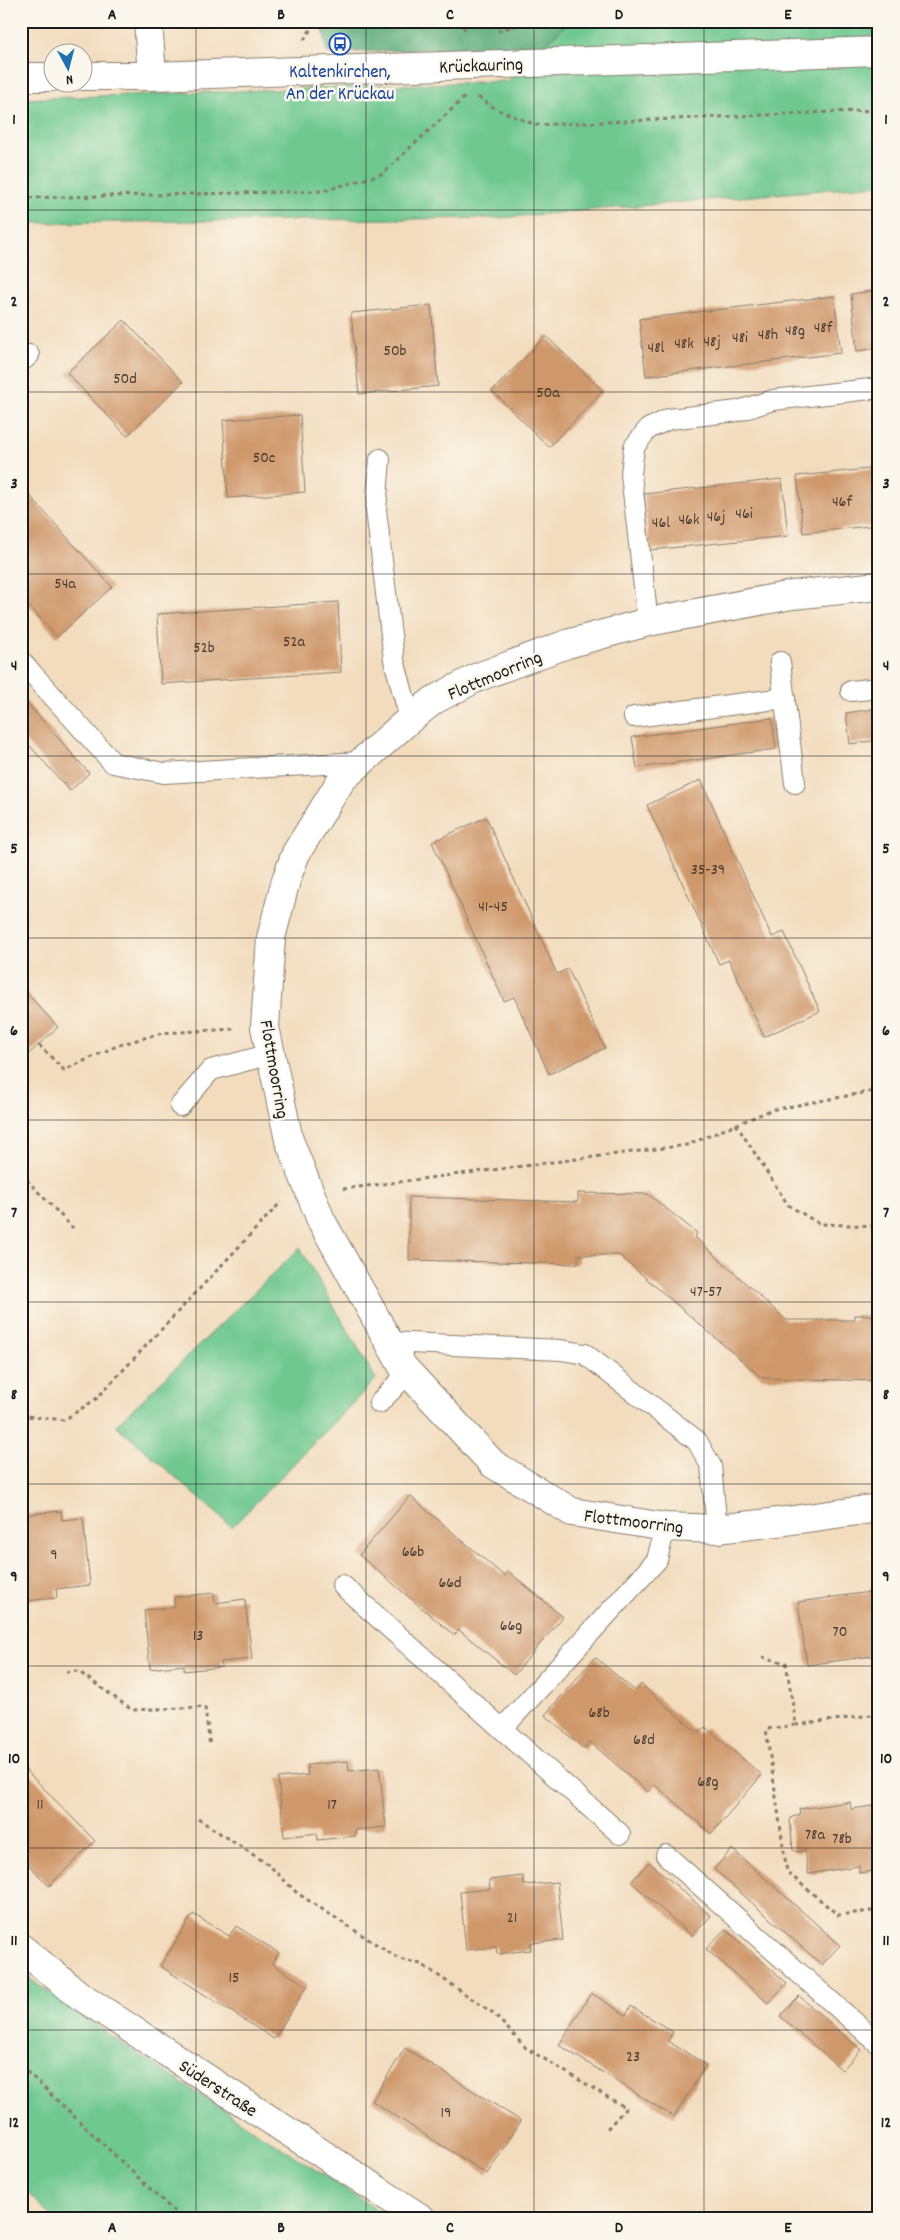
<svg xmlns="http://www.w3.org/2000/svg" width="900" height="2240" font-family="Dekko,sans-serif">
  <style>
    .green { fill: #6ec890; stroke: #457256 }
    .forest { fill: #5aac7a; stroke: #3b644b }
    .building { fill: #cf986a }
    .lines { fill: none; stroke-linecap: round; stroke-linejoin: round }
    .service-casing { stroke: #877c6c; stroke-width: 22 }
    .minor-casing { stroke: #877c6c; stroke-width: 30 }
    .tertiary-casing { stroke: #877c6c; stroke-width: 30 }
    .path { stroke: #877c6c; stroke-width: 3; stroke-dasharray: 4 4; stroke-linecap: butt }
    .service { stroke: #fff; stroke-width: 20 }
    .minor { stroke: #fff; stroke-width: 28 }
    .tertiary { stroke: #fff; stroke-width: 28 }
    .grid { fill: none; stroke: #1c1c1c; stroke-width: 1; stroke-opacity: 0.55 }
    .labels { text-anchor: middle; stroke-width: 5; stroke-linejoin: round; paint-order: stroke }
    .number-label { font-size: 16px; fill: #493b30 }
    .street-label { font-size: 19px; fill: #1c1c1c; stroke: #fbf7ec }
    .transit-label { font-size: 19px; fill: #164399; stroke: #fbf7ec }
    .neatline { fill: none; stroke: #1c1c1c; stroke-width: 2 }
    .grid-label { font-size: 16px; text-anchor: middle; font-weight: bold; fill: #1c1c1c }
  </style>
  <rect width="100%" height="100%" fill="#fbf7ec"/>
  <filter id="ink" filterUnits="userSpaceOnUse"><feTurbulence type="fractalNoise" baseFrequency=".02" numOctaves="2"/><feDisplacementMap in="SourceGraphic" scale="10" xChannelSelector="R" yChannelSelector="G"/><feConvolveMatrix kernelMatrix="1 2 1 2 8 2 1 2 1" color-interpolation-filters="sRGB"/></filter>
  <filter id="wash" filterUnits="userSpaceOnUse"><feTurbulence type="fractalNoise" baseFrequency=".0096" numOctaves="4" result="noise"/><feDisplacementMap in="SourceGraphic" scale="20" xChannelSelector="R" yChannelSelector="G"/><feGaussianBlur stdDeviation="1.12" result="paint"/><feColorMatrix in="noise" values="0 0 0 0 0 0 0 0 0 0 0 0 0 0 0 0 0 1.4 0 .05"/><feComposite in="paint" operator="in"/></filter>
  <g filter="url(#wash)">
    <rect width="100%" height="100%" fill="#f2dcbd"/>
    <g class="green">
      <path d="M570 21H879V185L498 218 21 223V99L507 81Z"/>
      <path d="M300 1248 376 1379 232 1527 116 1425Z"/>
      <path d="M21 1973 127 2047 391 2219H54L21 2186Z"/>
    </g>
    <path class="forest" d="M322 21H570L544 45 327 53Z"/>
    <g id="blocks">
      <g class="building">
        <path d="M879 290V348L857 351 851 294Z"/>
        <path d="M834 296 841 353 646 376 639 319Z"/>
        <path d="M431 305 438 386 359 394 351 313Z"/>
        <path d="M124 320 183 382 127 436 67 373Z"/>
        <path d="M546 336 603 391 549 447 492 391Z"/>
        <path d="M300 415 305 492 228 498 223 420Z"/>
        <path d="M879 468V525L803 533 797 476Z"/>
        <path d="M782 479 788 536 650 550 644 494Z"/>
        <path d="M21 486 112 587 57 637 21 597Z"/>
        <path d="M338 602 341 672 161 684 157 614Z"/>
        <path d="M21 696 89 773 70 791 21 736Z"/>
        <path d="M879 708V740L850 744 846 713Z"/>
        <path d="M772 718 776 749 637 768 632 737Z"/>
        <path d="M701 780 772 937 784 932 820 1011 764 1037 729 960 719 964 647 805Z"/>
        <path d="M486 817 557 974 568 969 605 1048 549 1074 514 997 504 1001 432 842Z"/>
        <path d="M21 987 58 1027 21 1061Z"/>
        <path d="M578 1193 648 1194 697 1233 695 1237 786 1320H855V1315H879V1381L762 1378 619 1255H578V1264L409 1260V1197L578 1202Z"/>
        <path d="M410 1496 504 1576 508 1571 563 1617 514 1675 459 1630 454 1635 359 1555Z"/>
        <path d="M61 1511 62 1520 83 1518 90 1585 56 1589 57 1598 23 1601 21 1592V1515Z"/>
        <path d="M876 1587H879V1655L807 1665 798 1602 877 1591Z"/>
        <path d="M214 1593 215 1603 245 1599 252 1659 221 1662 222 1667 184 1671V1665L150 1669 144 1610 174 1607V1597Z"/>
        <path d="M595 1657 635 1691 641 1684 699 1734 705 1727 762 1775 711 1834 655 1785 648 1792 590 1742 584 1749 545 1715Z"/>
        <path d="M348 1761 349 1771 379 1768 386 1827 355 1830V1836L318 1840 317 1833 284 1837 278 1778 308 1775 307 1765Z"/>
        <path d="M21 1765 95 1841 49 1886 21 1857Z"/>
        <path d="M850 1802 851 1809 879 1805V1870L859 1873V1866L808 1874 805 1850 797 1852 793 1850 790 1820 792 1817 800 1815 799 1809Z"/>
        <path d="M732 1849 840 1945 822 1965 714 1869Z"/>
        <path d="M649 1862 711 1916 692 1936 631 1882Z"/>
        <path d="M523 1876 524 1885 557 1882 563 1940 530 1943 531 1950 497 1954 496 1947 466 1950 460 1892 490 1889 489 1880Z"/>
        <path d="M193 1914 229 1936 236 1926 279 1953 272 1964 307 1986 274 2039 160 1966Z"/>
        <path d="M725 1929 787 1983 768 2003 706 1949Z"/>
        <path d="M591 1993 626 2015 631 2006 673 2032 668 2041 706 2065 674 2117 559 2045Z"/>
        <path d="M799 1996 861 2050 842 2070 780 2016Z"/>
        <path d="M405 2048 521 2121 487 2174 372 2101Z"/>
      </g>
    </g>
  </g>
  <g filter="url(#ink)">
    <use href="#blocks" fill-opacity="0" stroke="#877c6c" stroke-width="1"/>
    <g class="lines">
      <g class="service-casing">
        <g id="service">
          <path d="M21 362 29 355"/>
          <path d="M380 459 376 510 394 660 410 719"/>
          <path d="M648 622 631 474 634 447 648 429 669 419 738 411 773 400 879 388"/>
          <path d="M21 661 113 763 164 773 361 762"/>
          <path d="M780 662 795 783"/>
          <path d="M851 691 879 688"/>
          <path d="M634 717 785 698"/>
          <path d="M180 1106 211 1070 271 1054"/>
          <path d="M389 1342 561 1350 585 1354 697 1441 711 1466 717 1529"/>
          <path d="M379 1403 408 1373"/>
          <path d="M342 1585 502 1729"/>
          <path d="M620 1834 502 1729 657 1560 665 1527"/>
          <path d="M666 1855 879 2044"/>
        </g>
      </g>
      <g class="minor-casing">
        <g id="minor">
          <path d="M148 21 152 76"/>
          <path d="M82 76H152L879 51"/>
          <path d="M21 77H52"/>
          <path d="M879 586 792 595 648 622 567 644 478 677 434 700 410 719 342 779 296 853 286 880 271 938 265 1027 289 1140 321 1220 403 1367 493 1464 572 1512 665 1527 717 1529 786 1521 879 1508"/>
        </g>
      </g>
      <g class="tertiary-casing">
        <path id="tertiary" d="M21 1948 79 1995 422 2219"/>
      </g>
      <g class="path">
        <path d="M457 21 468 32"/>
        <path d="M498 31 522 24 525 21"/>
        <path d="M304 40 316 21"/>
        <path d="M478 97 496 109 536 125 879 110"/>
        <path d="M21 198 323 191 382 174 465 97"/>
        <path d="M39 1045 64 1070 119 1045 162 1033 234 1029"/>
        <path d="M736 1124 788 1205 820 1224 879 1226"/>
        <path d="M21 1174 73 1228"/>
        <path d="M343 1189 687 1145 771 1110 879 1090"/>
        <path d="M21 1414 25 1416 64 1420 96 1399 281 1202"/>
        <path d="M762 1657 786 1663 796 1725 766 1729 787 1872 838 1915 879 1910"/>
        <path d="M66 1672 78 1671 132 1710 205 1707 210 1747"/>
        <path d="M796 1725 879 1714"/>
        <path d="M198 1819 269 1865 297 1893 399 1959 421 1964 493 2013 526 2048 626 2108 605 2131"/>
        <path d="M21 2066 182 2219"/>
      </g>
      <use href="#service" class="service"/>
      <use href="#minor" class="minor"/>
      <use href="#tertiary" class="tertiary"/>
    </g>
  </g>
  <path class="grid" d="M196 21V2219M366 21V2219M534 21V2219M704 21V2219M21 210H879M21 392H879M21 574H879M21 756H879M21 938H879M21 1120H879M21 1302H879M21 1484H879M21 1666H879M21 1848H879M21 2030H879"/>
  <defs>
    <g id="bus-ring" transform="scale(1.125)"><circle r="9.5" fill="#fbf7ec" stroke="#1a4fb4" stroke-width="1.5"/><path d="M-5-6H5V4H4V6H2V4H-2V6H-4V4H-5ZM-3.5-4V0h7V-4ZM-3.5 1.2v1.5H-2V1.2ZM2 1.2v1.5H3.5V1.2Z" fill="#1a4fb4"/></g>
  </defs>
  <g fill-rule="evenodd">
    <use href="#bus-ring" x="340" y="44"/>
  </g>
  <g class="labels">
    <g class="number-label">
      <text x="823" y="332">48f</text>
      <text x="795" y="335">48g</text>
      <text x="768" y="339">48h</text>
      <text x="740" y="342">48i</text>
      <text x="712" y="346">48j</text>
      <text x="684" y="348">48k</text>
      <text x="656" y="352">48l</text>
      <text x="395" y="355">50b</text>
      <text x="125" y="383">50d</text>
      <text x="548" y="397">50a</text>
      <text x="264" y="462">50c</text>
      <text x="842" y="506">46f</text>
      <text x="744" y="518">46i</text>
      <text x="716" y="521">46j</text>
      <text x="689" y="524">46k</text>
      <text x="661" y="527">46l</text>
      <text x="65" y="588">54a</text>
      <text x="294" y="646">52a</text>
      <text x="204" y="652">52b</text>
      <text x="708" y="874">35-39</text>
      <text x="493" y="911">41-45</text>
      <text x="706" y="1296">47-57</text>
      <text x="413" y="1556">66b</text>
      <text x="54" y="1559">9</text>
      <text x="450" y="1587">66d</text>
      <text x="511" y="1630">66g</text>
      <text x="840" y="1636">70</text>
      <text x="198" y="1640">13</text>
      <text x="599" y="1717">68b</text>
      <text x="644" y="1744">68d</text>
      <text x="708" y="1786">68g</text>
      <text x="40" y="1809">11</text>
      <text x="332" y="1809">17</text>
      <text x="815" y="1839">78a</text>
      <text x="842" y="1843">78b</text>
      <text x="512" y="1922">21</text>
      <text x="234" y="1982">15</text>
      <text x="633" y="2061">23</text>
      <text x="446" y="2117">19</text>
    </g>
    <g class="street-label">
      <text transform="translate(481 64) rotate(-2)" y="7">Krückauring</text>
      <text transform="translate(494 674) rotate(-23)" y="7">Flottmoorring</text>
      <text transform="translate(276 1069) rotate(80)" y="7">Flottmoorring</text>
      <text transform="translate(634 1520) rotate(7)" y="7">Flottmoorring</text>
      <text transform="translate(219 2087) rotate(33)" y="7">Süderstraße</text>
    </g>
    <g class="transit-label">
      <text x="340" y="77">Kaltenkirchen,<tspan x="340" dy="22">An der Krückau</tspan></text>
    </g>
  </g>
  <rect width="900" height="2240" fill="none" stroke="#fbf7ec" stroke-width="55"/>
  <g transform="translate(68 68) rotate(173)"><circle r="24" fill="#fbf7ec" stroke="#a29f99"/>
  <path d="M0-4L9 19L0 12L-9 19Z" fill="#1f6fb2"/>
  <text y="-8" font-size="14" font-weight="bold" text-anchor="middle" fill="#1c1c1c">N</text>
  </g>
  <rect x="28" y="28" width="844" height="2184" class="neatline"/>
  <g class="grid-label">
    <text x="112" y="19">A</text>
    <text x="281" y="19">B</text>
    <text x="450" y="19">C</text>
    <text x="619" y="19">D</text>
    <text x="788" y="19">E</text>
    <text x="14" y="124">1</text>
    <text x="886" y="124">1</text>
    <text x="14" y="306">2</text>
    <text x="886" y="306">2</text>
    <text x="14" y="488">3</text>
    <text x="886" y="488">3</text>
    <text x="14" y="670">4</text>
    <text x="886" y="670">4</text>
    <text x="14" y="853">5</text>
    <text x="886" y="853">5</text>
    <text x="14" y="1035">6</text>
    <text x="886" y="1035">6</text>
    <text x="14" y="1217">7</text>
    <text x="886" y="1217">7</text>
    <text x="14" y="1399">8</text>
    <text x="886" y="1399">8</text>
    <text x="14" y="1581">9</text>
    <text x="886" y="1581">9</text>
    <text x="14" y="1763">10</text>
    <text x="886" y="1763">10</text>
    <text x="14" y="1945">11</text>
    <text x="886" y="1945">11</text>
    <text x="14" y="2127">12</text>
    <text x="886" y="2127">12</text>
    <text x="112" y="2232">A</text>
    <text x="281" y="2232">B</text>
    <text x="450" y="2232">C</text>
    <text x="619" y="2232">D</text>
    <text x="788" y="2232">E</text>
  </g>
</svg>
